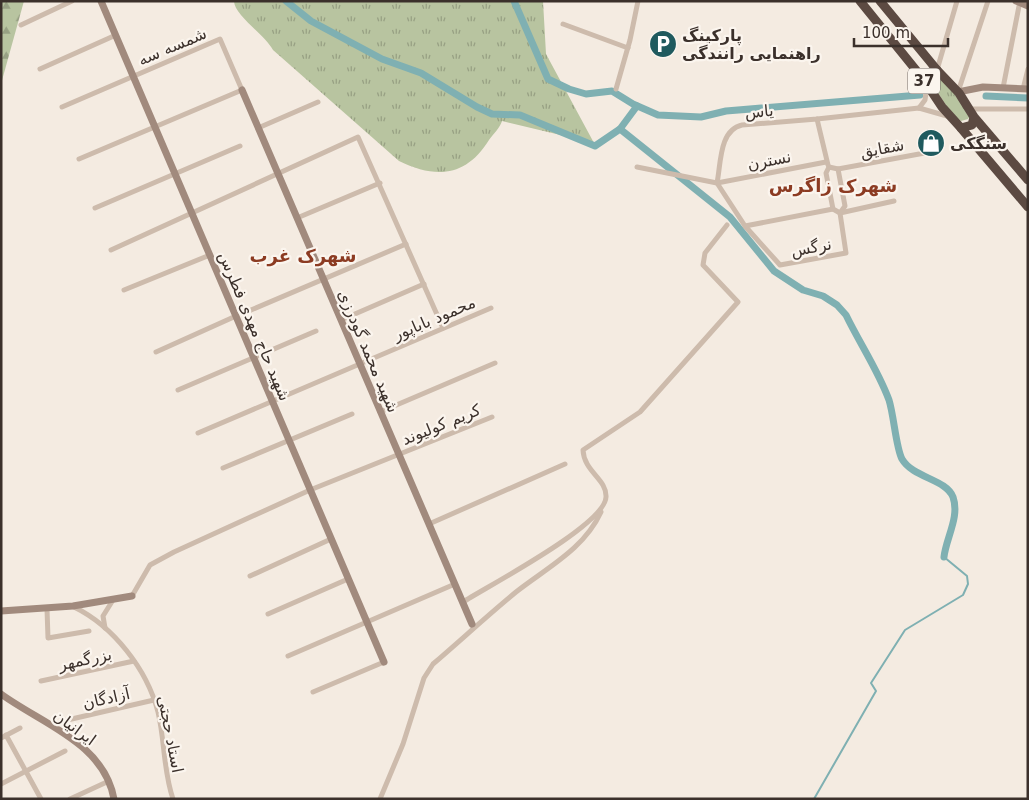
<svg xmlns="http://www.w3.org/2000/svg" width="1029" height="800" font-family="'DejaVu Sans','Noto Sans Arabic',sans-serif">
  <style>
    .grass { fill: url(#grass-tufts) }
    .forest { fill: url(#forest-firs) }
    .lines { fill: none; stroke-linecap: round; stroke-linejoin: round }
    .stream { stroke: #7fb0b2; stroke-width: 2 }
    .canal { stroke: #7fb0b2; stroke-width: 7 }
    .street { stroke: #cdbbac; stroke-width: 5 }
    .secondary { stroke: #a18a7d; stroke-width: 7 }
    .highway { stroke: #5c4a42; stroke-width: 9 }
    .labels { text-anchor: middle; stroke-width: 4.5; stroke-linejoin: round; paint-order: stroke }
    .shield { fill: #fbf5ee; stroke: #756b66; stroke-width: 1 }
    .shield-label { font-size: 15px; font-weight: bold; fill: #3b302b }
    .poi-label { font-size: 16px; font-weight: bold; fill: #3b302b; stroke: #fbf5ee; text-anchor: start }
    .street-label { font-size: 16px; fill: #3b302b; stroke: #fbf5ee }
    .neighbourhood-label { font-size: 18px; font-weight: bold; fill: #8c3b22; stroke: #fbf5ee }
  </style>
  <defs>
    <pattern id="grass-tufts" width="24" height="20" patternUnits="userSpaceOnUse" patternTransform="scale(1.25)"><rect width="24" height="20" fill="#b8c4a0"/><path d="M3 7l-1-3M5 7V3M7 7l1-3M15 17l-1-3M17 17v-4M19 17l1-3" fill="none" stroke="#97a083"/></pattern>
    <pattern id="forest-firs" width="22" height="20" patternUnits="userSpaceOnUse" patternTransform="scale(1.25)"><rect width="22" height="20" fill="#b8c4a0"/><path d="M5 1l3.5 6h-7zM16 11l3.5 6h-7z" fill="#97a083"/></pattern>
  </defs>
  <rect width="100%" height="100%" fill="#f4ebe1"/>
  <g class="grass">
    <path d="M234 1H543L546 54 594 143 502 121C500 128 493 134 489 140 466 177 436 179 399 161L273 50C265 35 234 15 234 1Z"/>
    <path d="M935 76 949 86 970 116 968 119 961 121 951 113 931 82Z"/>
  </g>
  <path class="forest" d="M1 1H24L1 84Z"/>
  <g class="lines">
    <path class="stream" d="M814 799 876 691 871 683 905 630 963 595 968 584 967 576 944 557"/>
    <g class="canal">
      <path d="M286 1 311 21 382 59 421 73 477 107 492 114 520 115 595 146 620 129 730 217 774 271 803 290 823 296 837 305 846 315C860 344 878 370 889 400 894 416 896 448 902 459 913 478 946 479 953 497 960 517 946 538 944 557"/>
      <path d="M514 1 548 79 569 89 586 94 612 91 633 104 658 115 701 117 726 111 920 95"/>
      <path d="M986 96 1028 98"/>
      <path d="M620 129 637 106"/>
    </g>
    <g class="street">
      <path d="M563 24 628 48"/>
      <path d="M21 25 72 1"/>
      <path d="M40 69 116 35"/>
      <path d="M937 70 957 1"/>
      <path d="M1003 88 1020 1"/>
      <path d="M616 89 630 40 638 1"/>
      <path d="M1023 89 1028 69"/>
      <path d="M958 92 988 1"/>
      <path d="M62 107 220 39 242 90 79 159"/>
      <path d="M919 108 925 100 927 85"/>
      <path d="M969 109H1028"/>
      <path d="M817 119 828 165"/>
      <path d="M258 128 318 102"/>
      <path d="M637 167 717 183 826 162"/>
      <path d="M829 167 838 169 845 206 840 213 833 209 826 173Z"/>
      <path d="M838 169 930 152"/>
      <path d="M894 201 840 213 846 253 780 265 745 226 717 183C721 164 719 130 742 125L817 119 919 108 947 116"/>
      <path d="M95 208 240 146"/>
      <path d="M297 218 380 183"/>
      <path d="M745 226 833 209"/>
      <path d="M111 250 358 137 443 328"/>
      <path d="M124 290 210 255"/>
      <path d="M251 310 406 244"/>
      <path d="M341 320 424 284"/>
      <path d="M156 352 236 316"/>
      <path d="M178 390 316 331"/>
      <path d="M380 412 495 363"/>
      <path d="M198 433 491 308"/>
      <path d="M223 468 352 414"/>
      <path d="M429 524 565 464"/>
      <path d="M250 576 331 539"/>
      <path d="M132 596 150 565 174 552 310 490 492 417"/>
      <path d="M463 602C488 586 605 525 606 497 607 479 584 472 583 450L640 412 738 302 703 265 705 253 727 225"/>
      <path d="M74 607C113 626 147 669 158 712 165 741 163 770 173 799"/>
      <path d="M47 609 48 638 89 631"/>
      <path d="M268 614 348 579"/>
      <path d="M105 628 103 616 113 600"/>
      <path d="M288 656 455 584"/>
      <path d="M41 681 134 661"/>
      <path d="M313 692 384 662"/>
      <path d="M63 721 154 700"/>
      <path d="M6 735 41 799"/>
      <path d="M1 738 20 728"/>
      <path d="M1 784 65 751"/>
      <path d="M70 799 109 781"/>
      <path d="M380 799 403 744 424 678 433 664C461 640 488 615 516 592 548 567 584 549 601 512"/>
    </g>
    <g class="secondary">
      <path d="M101 1 384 662"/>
      <path d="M1016 1 1028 6"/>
      <path d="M242 90 472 624"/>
      <path d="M958 92 983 87 1028 89"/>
      <path d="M1 611 73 606 132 596"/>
      <path d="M1 694C42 724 104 743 114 799"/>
    </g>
    <g class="highway">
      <path d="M860 1 924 80"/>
      <path d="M880 1 937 70"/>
      <path d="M974 117 972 125 961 128 942 107 924 80 927 73 937 70 959 93 974 117 1028 180"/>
      <path d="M961 128 1028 207"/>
    </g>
  </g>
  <defs>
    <g id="parking-disc" transform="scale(1.4375)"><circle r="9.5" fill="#1f5a5e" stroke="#fbf5ee"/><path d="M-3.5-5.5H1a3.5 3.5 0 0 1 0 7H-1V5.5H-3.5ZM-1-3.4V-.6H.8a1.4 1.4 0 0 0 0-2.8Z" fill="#fff"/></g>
    <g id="shop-disc" transform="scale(1.4375)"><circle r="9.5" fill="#1f5a5e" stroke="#fbf5ee"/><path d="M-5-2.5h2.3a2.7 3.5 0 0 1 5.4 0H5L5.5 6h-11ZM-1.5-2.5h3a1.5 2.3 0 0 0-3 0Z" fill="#fff"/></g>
  </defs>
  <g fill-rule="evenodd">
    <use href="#parking-disc" x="663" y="44"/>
    <use href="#shop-disc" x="931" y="143"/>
  </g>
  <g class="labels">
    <rect class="shield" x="908" y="68.5" width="32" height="25" rx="4"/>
    <g class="shield-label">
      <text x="924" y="86">37</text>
    </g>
    <g class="poi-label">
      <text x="682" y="41">پارکینگ<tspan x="682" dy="18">راهنمایی رانندگی</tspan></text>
      <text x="950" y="149">سنگکی</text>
    </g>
    <g class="street-label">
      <text transform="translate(172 46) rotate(-23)" y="6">شمسه سه</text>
      <text transform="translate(759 111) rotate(-5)" y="6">یاس</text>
      <text transform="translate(882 148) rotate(-11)" y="6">شقایق</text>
      <text transform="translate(769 160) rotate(-11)" y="6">نسترن</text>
      <text transform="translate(811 247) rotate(-11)" y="6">نرگس</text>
      <text transform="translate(434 318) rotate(-23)" y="6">محمود باباپور</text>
      <text transform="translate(255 326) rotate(67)" y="6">شهید حاج مهدی فطرس</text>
      <text transform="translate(369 351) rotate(67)" y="6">شهید محمد گودرزی</text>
      <text transform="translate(441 424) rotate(-22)" y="6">کریم کولیوند</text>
      <text transform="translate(85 659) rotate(-12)" y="6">بزرگمهر</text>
      <text transform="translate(106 698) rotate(-13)" y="6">آزادگان</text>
      <text transform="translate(75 727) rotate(36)" y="6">ایرانیان</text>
      <text transform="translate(171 734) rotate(79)" y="6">استاد حجتی</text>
    </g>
    <g class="neighbourhood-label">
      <text x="833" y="192">شهرک زاگرس</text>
      <text x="303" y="262">شهرک غرب</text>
    </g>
  </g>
  <rect width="1029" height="800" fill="none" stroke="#3b302b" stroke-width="5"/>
  <path d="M854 38v8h94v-8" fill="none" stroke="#3b302b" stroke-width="2.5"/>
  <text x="862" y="38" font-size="15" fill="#3b302b" stroke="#fbf5ee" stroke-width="4" paint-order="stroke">100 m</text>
</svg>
